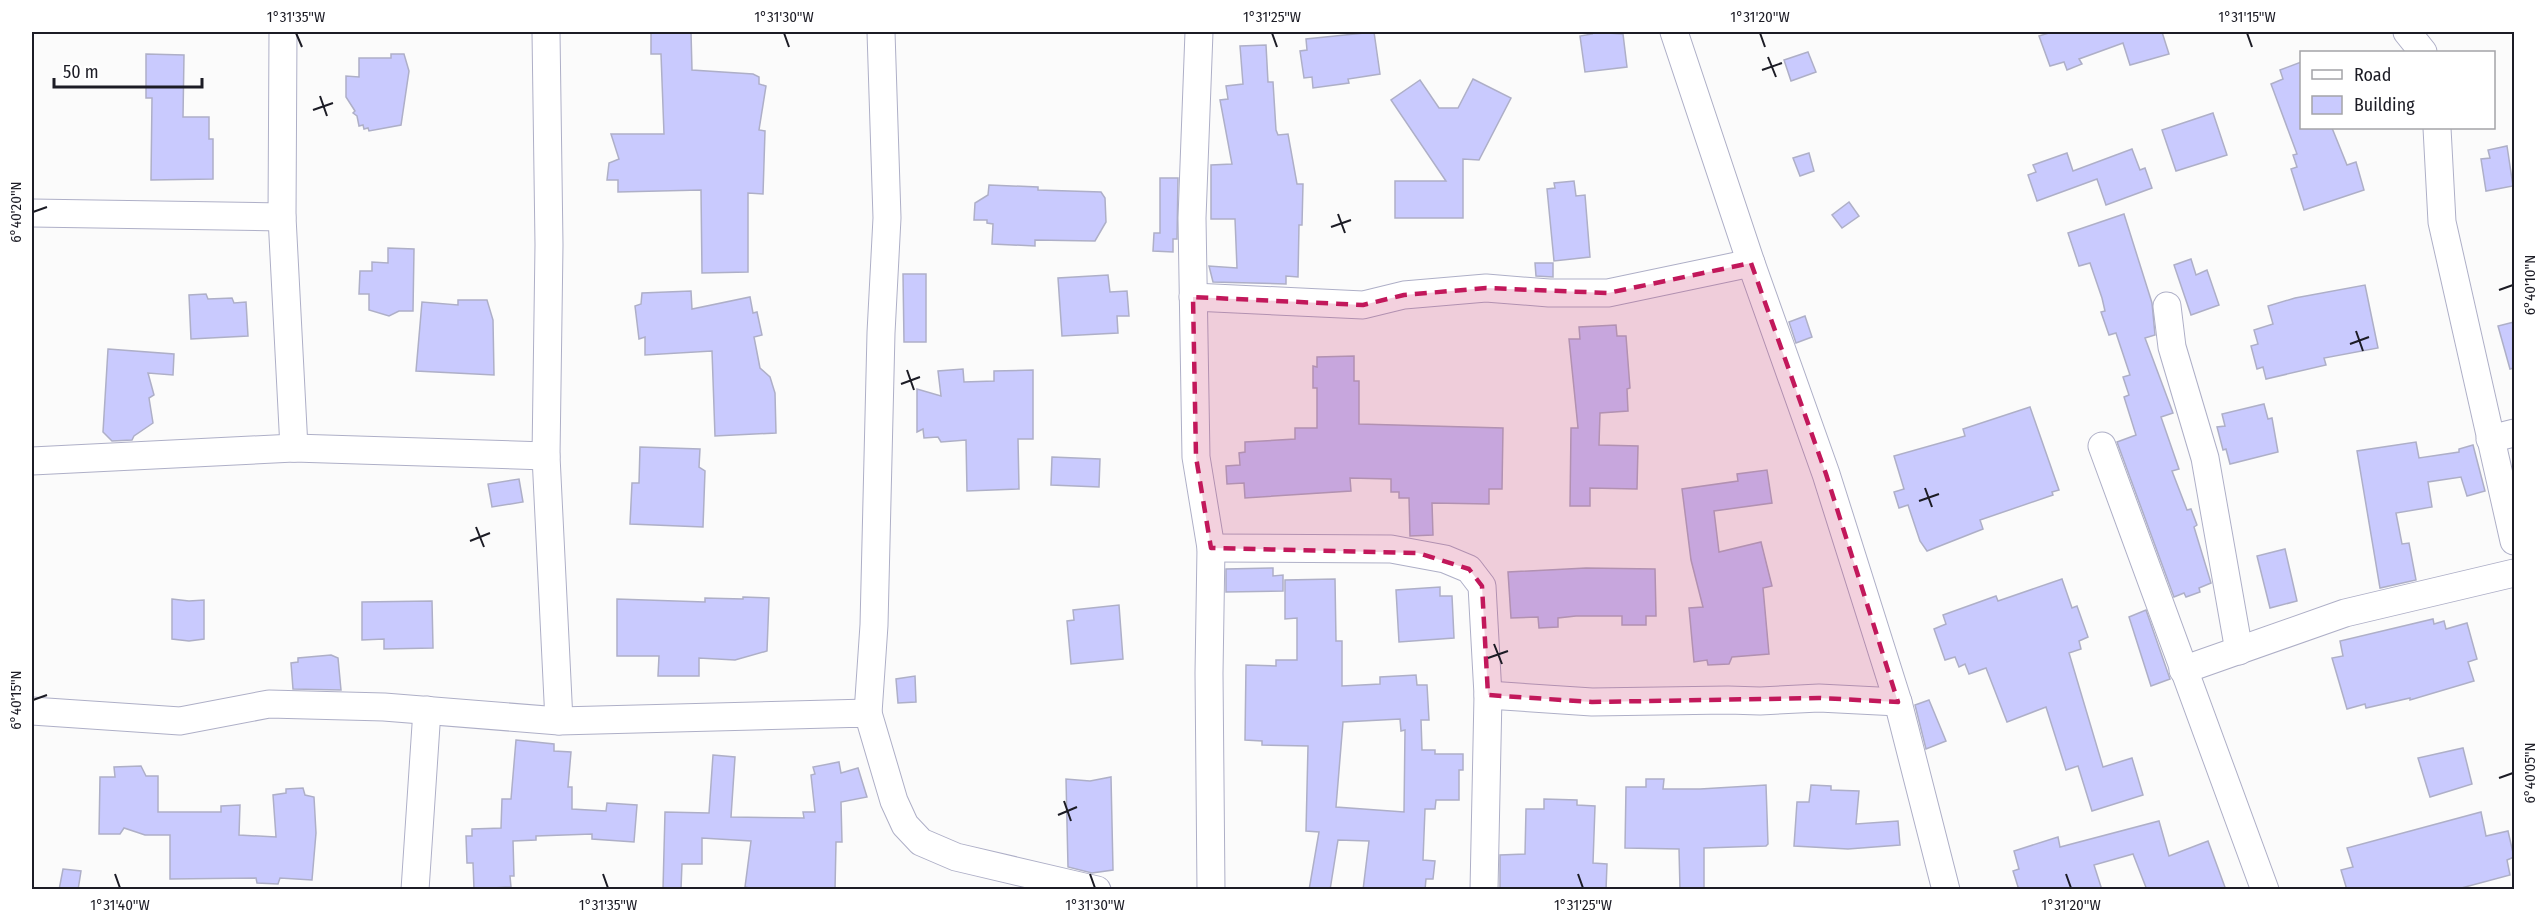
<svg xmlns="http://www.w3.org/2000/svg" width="2546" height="921" font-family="'Fira Sans Condensed',sans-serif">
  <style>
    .building { fill: #c9cafe; stroke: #aeafc7; stroke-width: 1.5; fill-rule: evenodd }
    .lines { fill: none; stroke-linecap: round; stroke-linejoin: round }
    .minor-casing { stroke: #aeafc7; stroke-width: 29 }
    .minor { stroke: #fff; stroke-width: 27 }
    .marked { fill: #c2185b; fill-opacity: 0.2; stroke: #c2185b; stroke-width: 4.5; stroke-dasharray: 12 8; stroke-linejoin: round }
    .ticks { fill: none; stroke: #1c1c25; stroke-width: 2 }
    .neatline { fill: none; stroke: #1c1c25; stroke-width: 2 }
    .ticks-label { font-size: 15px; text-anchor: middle; fill: #1c1c25 }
  </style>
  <rect width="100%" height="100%" fill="#fbfbfb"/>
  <g class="building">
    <path d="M651 32H691L692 70 753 74 759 77V84L766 86 759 130 765 131 763 194 748 193V272L702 273 701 190 618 192V180H607L609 163 619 159 611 134H664L661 54H651Z"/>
    <path d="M1374 32 1380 74 1348 79 1349 83 1313 88 1312 77 1304 78 1300 51 1307 50 1306 39Z"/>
    <path d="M1591 32 1623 34 1627 67 1585 72 1580 36 1592 34Z"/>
    <path d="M2052 32H2162L2169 54 2130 65 2123 43 2079 59 2082 64 2067 70 2064 62 2050 66 2039 36Z"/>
    <path d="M1266 45 1268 82H1273L1276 130 1278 135 1288 134 1297 184H1303L1302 225H1299L1298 277 1286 276V284L1213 282 1209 266 1237 268 1235 219H1211V165L1232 164 1220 100 1228 99 1226 86 1243 84 1240 46Z"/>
    <path d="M1808 52 1816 72 1791 81 1784 60Z"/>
    <path d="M146 54 184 55 183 117H209V139H213V179L151 180 152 98H146Z"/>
    <path d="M391 54H404L409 71 401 125 369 131 368 128 364 129 363 125 359 126 357 116 353 113 355 111 346 97V76L359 77V58H391Z"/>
    <path d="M2301 62V128H2332L2347 165 2356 162 2364 190 2304 210 2291 169 2297 167 2293 155 2297 154 2271 84 2283 79 2280 70Z"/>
    <path d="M1473 79 1511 98 1479 160 1463 159V218H1395V181H1446L1391 100 1420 80 1439 108H1458Z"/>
    <path d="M2213 113 2227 155 2176 171 2162 130Z"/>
    <path d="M2507 146 2513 186 2486 191 2481 159 2490 158 2488 150Z"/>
    <path d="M2132 149 2140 170 2145 168 2152 188 2106 205 2097 179 2037 201 2028 175 2036 172 2033 165 2067 153 2073 171Z"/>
    <path d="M1809 153 1814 171 1800 176 1793 158Z"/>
    <path d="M1160 178H1178L1177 239H1173V252L1153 251 1154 233H1160Z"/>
    <path d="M1574 181 1576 196 1585 195 1590 257 1554 261 1547 189 1555 188 1554 183Z"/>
    <path d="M989 185 1038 187V190L1101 192 1105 198 1106 222 1095 241 1035 240V246L992 244 993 224 987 223V220H974L975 203 988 195Z"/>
    <path d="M1849 202 1859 216 1842 228 1832 215Z"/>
    <path d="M2124 214 2152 303 2155 335 2145 338 2173 413 2161 417 2179 469 2172 471 2187 510 2191 509 2197 525 2194 527 2211 583 2199 588 2200 592 2186 597 2184 593 2174 597 2117 442 2136 435 2124 397 2129 395 2123 377 2130 375 2116 333 2109 335 2101 312 2105 311 2102 298 2090 263 2079 266 2068 233Z"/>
    <path d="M388 248 414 249 413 311H399L389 316 369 310V294H359L360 271H372V262L388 263Z"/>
    <path d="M2191 259 2196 275 2207 270 2219 305 2191 315 2174 265Z"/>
    <path d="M1535 263H1553V277L1536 276Z"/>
    <path d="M903 274H926V342H904Z"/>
    <path d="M1108 275 1110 292 1127 291 1129 316H1117L1118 333 1062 336 1058 278Z"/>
    <path d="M2365 285 2378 348 2324 358 2326 365 2266 379 2263 367 2257 369 2251 346 2258 344 2254 330 2273 324 2268 306 2295 298Z"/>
    <path d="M691 291 692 309 750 297 753 313 757 312 762 335 754 337 760 368 770 377 775 393 776 433 715 436 712 351 645 355V337L639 339 635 306 641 304 642 293Z"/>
    <path d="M206 294 208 299 232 298 234 303 246 302 248 336 191 339 189 295Z"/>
    <path d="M458 300H487L493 320 494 375 416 371 422 302 458 305Z"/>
    <path d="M1805 316 1812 337 1796 343 1789 322Z"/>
    <path d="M2514 322V368L2510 369 2498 326Z"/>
    <path d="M1616 325 1617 336H1626L1630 388 1627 389 1628 411 1600 413 1599 445 1638 446 1637 489 1590 488V506H1570L1571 428H1578L1569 339H1580L1579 327Z"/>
    <path d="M108 349 174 354 173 375 148 373 154 395 149 398 153 423 134 436 132 440 112 441 103 432Z"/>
    <path d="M1354 356V381H1359V424L1503 428 1502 489H1489V504L1432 503 1433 535 1410 536 1409 498H1399V492H1391V479L1350 478 1351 491 1245 498 1244 483 1227 484 1226 466 1240 465 1239 453 1245 452V442L1295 439V428H1317V388H1313V366L1317 367V357Z"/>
    <path d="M963 369 964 382 994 381V371L1033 370V439H1018L1019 489 967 491 966 440 941 442 938 437 924 438 923 429 917 432V389L941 396 938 371Z"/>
    <path d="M2264 404 2268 419 2272 418 2278 452 2230 464 2226 449 2223 450 2217 427 2225 426 2222 414Z"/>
    <path d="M2030 407 2059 490 2052 492 2053 495 1980 520 1983 529 1927 551 1920 541 1908 505 1899 508 1894 492 1904 489 1894 456 1965 436 1963 429Z"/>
    <path d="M2416 442 2419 458 2459 452V449L2473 445 2485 491 2467 496 2461 477 2428 482 2432 507 2396 513 2402 544 2409 543 2416 580 2380 588 2357 451Z"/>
    <path d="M640 447 700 449 699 467 705 471 703 527 630 524 632 483H639Z"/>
    <path d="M1052 457 1100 459 1099 487 1051 485Z"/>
    <path d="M1767 470 1772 503 1714 511 1719 552 1761 542 1772 586 1763 588 1769 654 1732 657 1729 664 1708 665 1707 660 1694 662 1689 608 1703 607 1691 560 1682 489 1738 481 1737 474Z"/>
    <path d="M519 479 523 502 492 507 488 484Z"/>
    <path d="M2285 549 2297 601 2270 608 2257 556Z"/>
    <path d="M1273 568V576L1283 575V591L1226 592V569Z"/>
    <path d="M1586 568 1655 569 1656 616H1646V625H1622V616H1576L1558 618V627L1539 628 1538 617 1511 618 1508 572Z"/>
    <path d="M1335 579 1336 641H1342V686L1380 684V677L1416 675 1417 685H1427L1429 720H1421L1422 750H1435V754H1463V770H1459V800H1436L1435 809H1425L1423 860 1435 861 1433 879H1426L1425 890H1363L1369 841 1338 840 1330 890H1309L1319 832 1306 831 1308 746 1262 745V741L1245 740 1246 665 1276 666V660H1297V618L1285 619V580ZM1400 719 1401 731 1405 730 1404 812 1336 807 1343 722Z"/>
    <path d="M2062 579 2072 608 2077 606 2088 637 2079 641 2081 649 2069 653 2103 767 2132 758 2143 795 2092 811 2078 766 2066 770 2046 707 2007 722 1986 668 1969 674 1965 664 1959 667 1955 657 1945 660 1934 629 1946 624 1943 615 1996 596 1998 601Z"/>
    <path d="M1440 587V596H1452L1454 638 1399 642 1396 590Z"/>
    <path d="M743 597 769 598 767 651 735 660 699 658V676H658L659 656H617V599L705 602V598L743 599Z"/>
    <path d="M172 599 189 601 204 600V639L189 641 172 639Z"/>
    <path d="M432 601 433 648 384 649V639L362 640V602Z"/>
    <path d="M1119 605 1123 659 1071 664 1067 621 1074 620 1073 610Z"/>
    <path d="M2146 610 2170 679 2151 686 2129 617Z"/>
    <path d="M2433 619 2434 624 2444 621 2446 629 2467 623 2477 659 2468 662 2474 681 2410 700V698L2366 708 2365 704 2347 709 2332 658 2343 656 2340 641Z"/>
    <path d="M331 655 338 658 341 690 293 689 291 663 298 662V658Z"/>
    <path d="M915 676 916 702 898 703 896 679Z"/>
    <path d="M1929 700 1946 741 1926 749 1915 705Z"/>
    <path d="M516 740 554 744V751L571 752 568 787H572V809L606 811 607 803 637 805 634 842 592 839V834L536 836V840L513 841 514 876H510L511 887 474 889 473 863H467L466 836H472V829L501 828 502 799H511Z"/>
    <path d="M2463 748 2472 784 2430 797 2418 758Z"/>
    <path d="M713 755 735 757 731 817 804 818 803 812H815L811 775 815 774 813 767 839 762 841 773 858 768 867 797 841 802 842 842H836L835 890H757L745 887 751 841 702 838V864H682L681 889H663L665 812 709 813Z"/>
    <path d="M141 766 146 776H158V812H221V806L240 805 239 835 276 837 273 795 286 793V789L303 788 305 795 314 797 316 833 312 880 280 878 278 884 257 883 256 878 170 879V835H145L124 828 120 834H99L100 777H115L114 767Z"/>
    <path d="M1111 777 1113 870 1092 873 1068 867 1066 779 1090 781Z"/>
    <path d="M1646 779H1664L1663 789H1700L1766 785 1768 844 1766 846 1704 848V890H1680L1679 849 1625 848 1626 787H1646Z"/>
    <path d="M1811 785 1831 786V790L1859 791 1856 824 1898 821 1900 845 1848 849 1794 846 1797 802H1809Z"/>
    <path d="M1544 799 1577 800V805L1595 806 1593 863 1607 864 1606 890H1500V855L1525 854 1526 809H1544Z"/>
    <path d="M2481 812 2486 836 2508 831 2514 857 2507 860 2510 875 2454 890H2347L2341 870 2353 867 2347 848Z"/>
    <path d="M2159 821 2169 856 2208 841 2226 890H2147L2133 854 2094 865 2102 890H2019L2013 871 2019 869 2014 851 2058 837 2060 847Z"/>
    <path d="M63 869 81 871 78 890H59Z"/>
  </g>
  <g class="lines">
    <g class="minor-casing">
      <g id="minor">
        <path d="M283 32 282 217 294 448"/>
        <path d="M546 32 549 245 546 456 559 721"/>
        <path d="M1199 32 1192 218 1196 457 1211 548 1209 673 1211 890"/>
        <path d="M1674 32 1751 263 1826 474 1898 702 1946 890"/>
        <path d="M2407 32 2423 52"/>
        <path d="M2437 128 2442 222 2514 541"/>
        <path d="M32 213 282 217"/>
        <path d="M1193 297 1363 305 1404 295 1486 288 1549 293H1608L1751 263"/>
        <path d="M2167 306 2172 347 2205 458 2239 651"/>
        <path d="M2490 439 2514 433"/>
        <path d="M2102 446 2265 890"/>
        <path d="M32 461 294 448 546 456"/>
        <path d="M1211 548 1391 549 1445 559 1469 569 1482 586 1488 695 1484 890"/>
        <path d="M2183 670 2345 613 2514 573"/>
        <path d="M1488 695 1592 702 1728 700 1760 701 1819 698 1898 702"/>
        <path d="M32 711 180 721 269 704 384 707 559 721 868 713 894 801 905 825 921 842 956 857 1097 890"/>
        <path d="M868 713 874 625 881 333 887 218 881 32"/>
        <path d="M415 890 427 710"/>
      </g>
    </g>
    <use href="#minor" class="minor"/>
  </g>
  <path class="marked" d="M1751 263 1826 474 1898 702 1819 698 1592 702 1488 695 1482 586 1469 569 1418 553 1211 548 1196 457 1193 297 1363 305 1404 295 1486 288 1608 293Z"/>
  <path class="ticks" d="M296 33 302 47M784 33 789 47M1272 33 1277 47M1760 33 1765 47M2247 33 2252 47M1768 57 1776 77M1762 70 1782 63M320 96 327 116M313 110 333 103M33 212 47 207M1338 214 1345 233M1331 227 1351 220M2499 290 2513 285M2356 331 2363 351M2350 344 2369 337M907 370 914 390M901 384 920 377M1925 488 1932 507M1919 501 1939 494M476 527 484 547M470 541 490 533M1494 644 1502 664M1488 658 1508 651M33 700 47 695M2499 778 2513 773M1064 801 1071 821M1058 815 1077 807M115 874 120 888M603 874 608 888M1090 874 1095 888M1578 874 1583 888M2066 874 2071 888"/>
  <rect width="2546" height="921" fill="none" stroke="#ffffff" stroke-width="66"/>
  <rect x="2300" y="51" width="195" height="78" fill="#ffffff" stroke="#a4a4a8" stroke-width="1.5"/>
  <rect x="2312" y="70" width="30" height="9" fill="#ffffff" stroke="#a4a4a8" stroke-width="1.5"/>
  <text x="2354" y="81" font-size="18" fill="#1c1c25">Road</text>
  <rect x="2312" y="96" width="30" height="18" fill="#c9cafe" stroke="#a4a4a8" stroke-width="1.5"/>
  <text x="2354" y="111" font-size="18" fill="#1c1c25">Building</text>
  <path d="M54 78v9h148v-9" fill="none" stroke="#1c1c25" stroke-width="3"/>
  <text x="63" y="78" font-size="18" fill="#1c1c25" stroke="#ffffff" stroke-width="4.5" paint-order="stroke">50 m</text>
  <rect x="33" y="33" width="2480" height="855" class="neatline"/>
  <g class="ticks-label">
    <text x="296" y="22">1°31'35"W</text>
    <text x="784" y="22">1°31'30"W</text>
    <text x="1272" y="22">1°31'25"W</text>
    <text x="1760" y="22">1°31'20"W</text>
    <text x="2247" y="22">1°31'15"W</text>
    <text transform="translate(16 212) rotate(-90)" y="5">6°40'20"N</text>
    <text transform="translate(2530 285) rotate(-90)" y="5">6°40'10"N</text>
    <text transform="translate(16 700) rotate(-90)" y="5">6°40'15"N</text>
    <text transform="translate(2530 773) rotate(-90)" y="5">6°40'05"N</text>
    <text x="120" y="910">1°31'40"W</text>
    <text x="608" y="910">1°31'35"W</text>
    <text x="1095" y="910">1°31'30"W</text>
    <text x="1583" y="910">1°31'25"W</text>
    <text x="2071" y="910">1°31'20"W</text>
  </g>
</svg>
